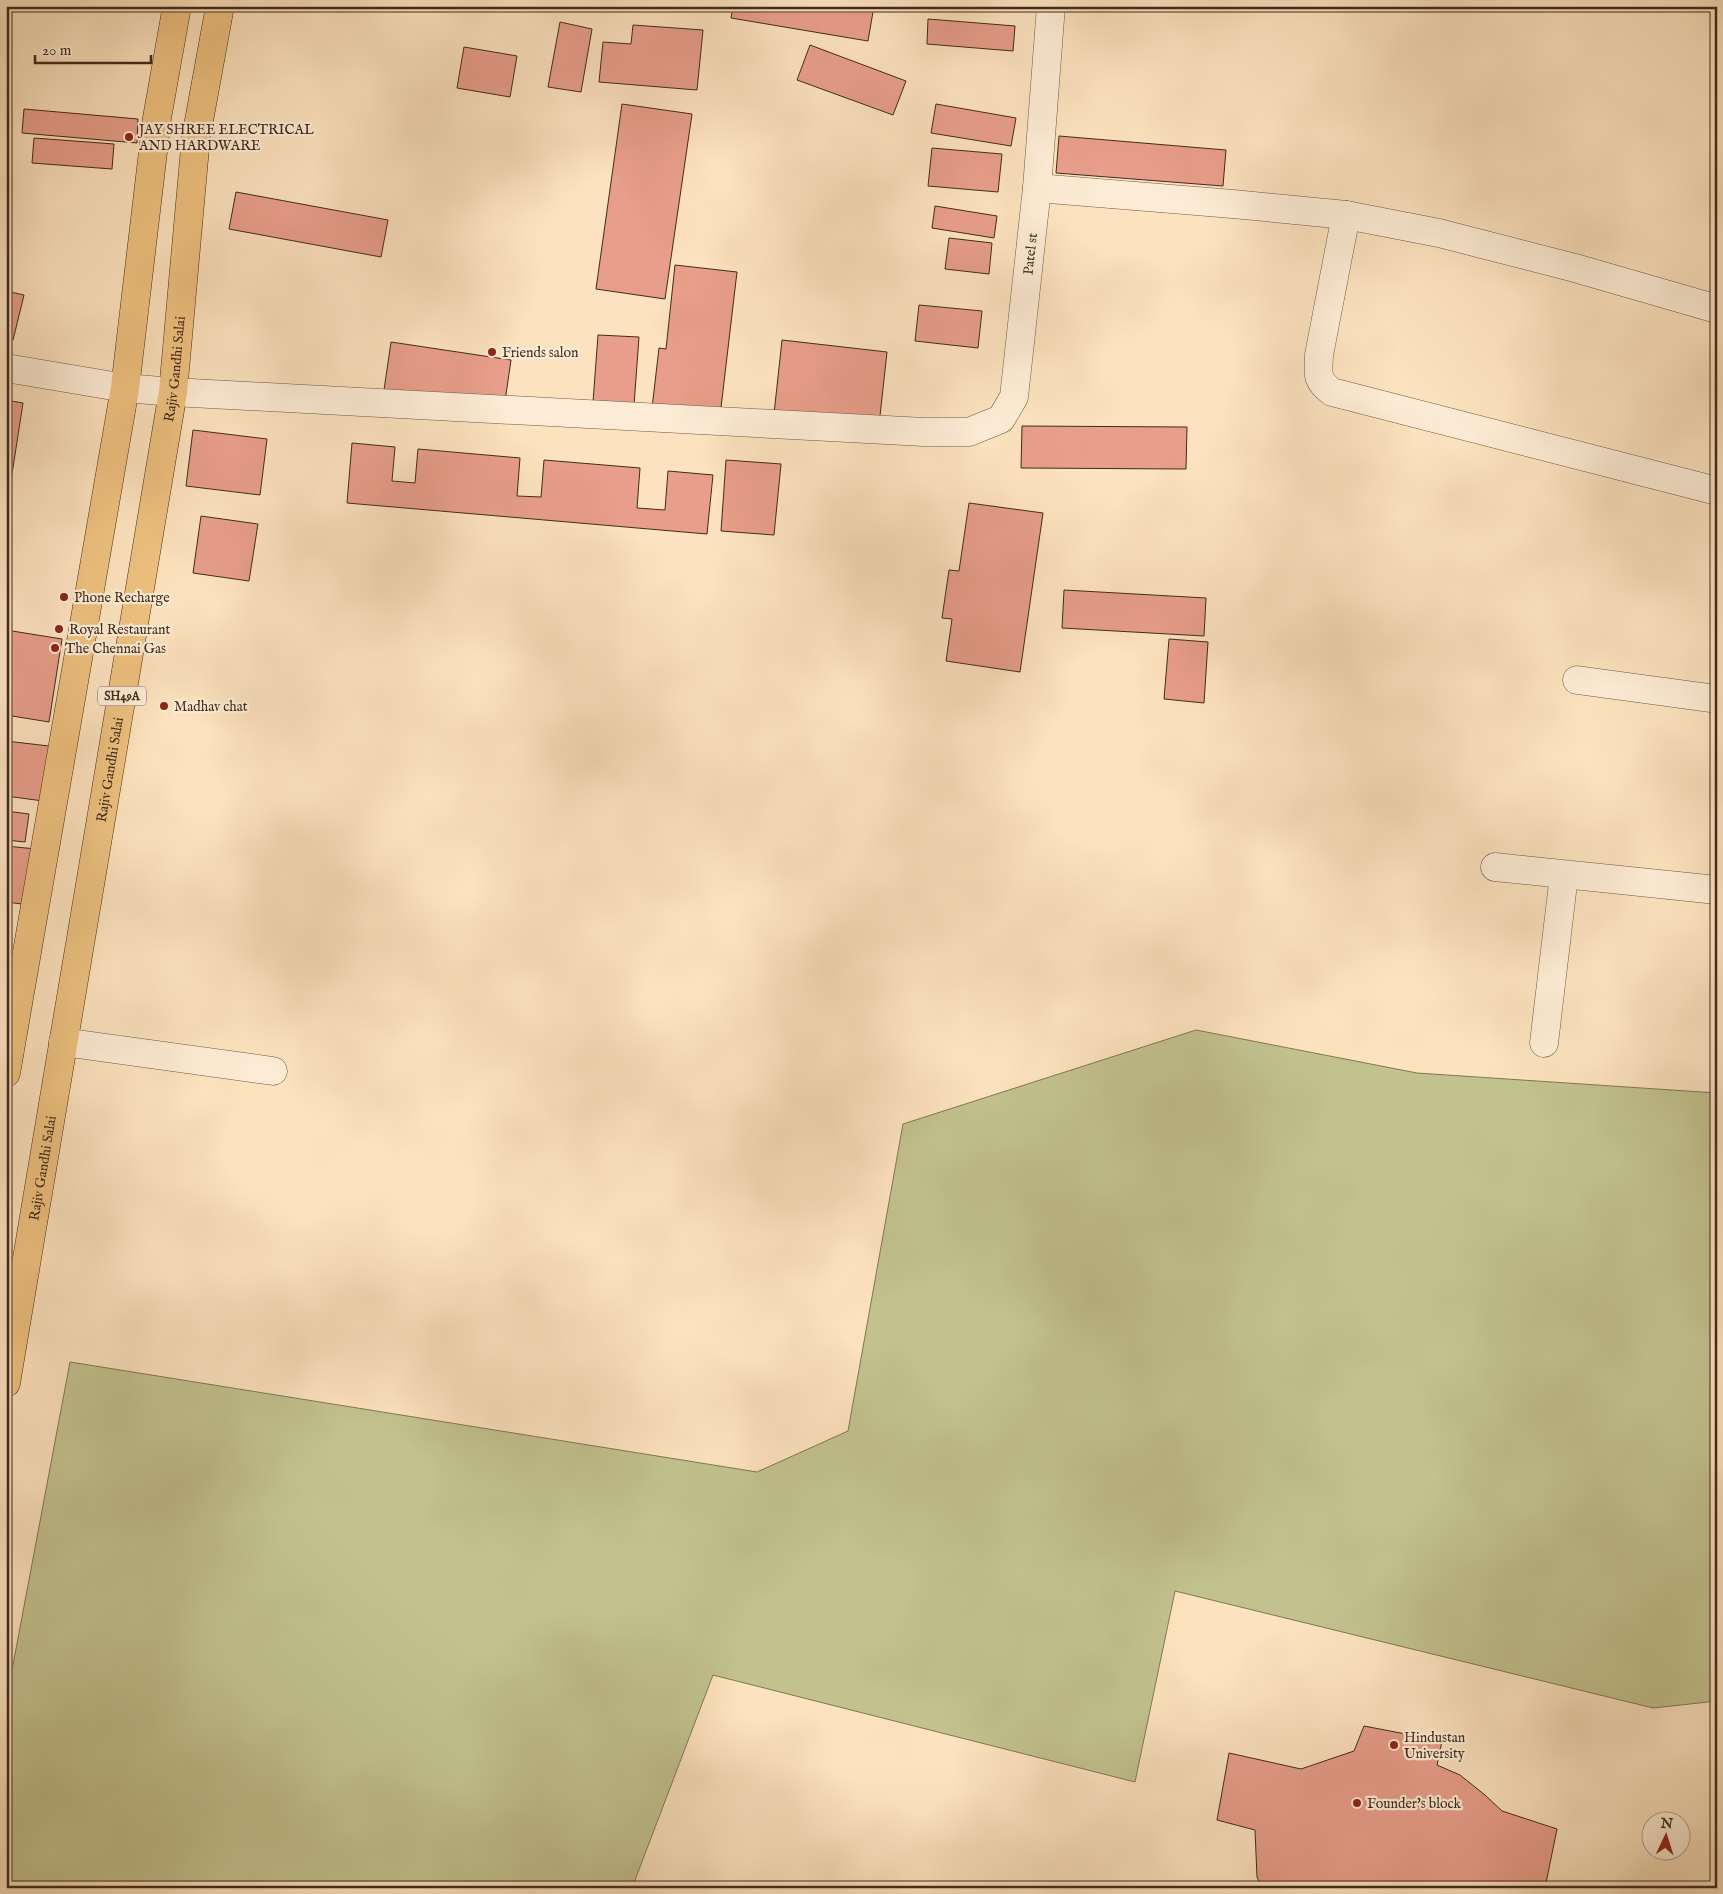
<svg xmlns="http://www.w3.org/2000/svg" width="1723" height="1894" font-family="'IM FELL English',serif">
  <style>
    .green { fill: #c2c28f; stroke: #817656 }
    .building { fill: #e89e8a; stroke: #402b1c }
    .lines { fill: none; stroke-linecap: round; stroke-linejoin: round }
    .minor-casing { stroke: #6f5944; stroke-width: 29 }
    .major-casing { stroke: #402b1c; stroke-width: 29 }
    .minor { stroke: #fdecd5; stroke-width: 28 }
    .major { stroke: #eec17f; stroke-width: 28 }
    .poi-dot { fill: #8f2418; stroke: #fdecd5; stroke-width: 2 }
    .labels { text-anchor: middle; stroke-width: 4.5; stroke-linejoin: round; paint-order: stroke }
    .shield { fill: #fdecd5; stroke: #796554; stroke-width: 1 }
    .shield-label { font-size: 12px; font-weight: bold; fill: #402b1c }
    .poi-label { font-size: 14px; fill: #402b1c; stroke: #fdecd5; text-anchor: start }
    .street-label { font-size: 14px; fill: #402b1c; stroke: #fdecd5 }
  </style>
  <rect width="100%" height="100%" fill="#fce2be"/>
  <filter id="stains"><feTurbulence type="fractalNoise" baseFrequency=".004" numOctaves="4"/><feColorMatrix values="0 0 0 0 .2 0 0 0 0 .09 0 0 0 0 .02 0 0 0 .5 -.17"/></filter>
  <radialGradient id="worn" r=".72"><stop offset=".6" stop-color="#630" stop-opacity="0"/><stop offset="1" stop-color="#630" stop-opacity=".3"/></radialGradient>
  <path class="green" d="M1196 1030 1417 1073 1717 1093V1701L1653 1708 1175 1591 1135 1782 713 1675 632 1888H6V1702L70 1362 757 1472 848 1431 903 1124Z"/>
  <g class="building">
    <path d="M733 6H874L868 41 731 18Z"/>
    <path d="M928 19 1015 26 1013 51 927 44Z"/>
    <path d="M560 22 592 29 581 92 548 87Z"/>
    <path d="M633 25 703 30 697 90 599 82 603 42 631 44Z"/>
    <path d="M810 45 906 81 893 115 797 80Z"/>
    <path d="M464 47 517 56 510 97 457 88Z"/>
    <path d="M622 104 692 114 665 299 596 289Z"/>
    <path d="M936 104 1016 118 1011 146 931 133Z"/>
    <path d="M24 109 138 119 137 143 22 133Z"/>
    <path d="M1059 136 1226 150 1223 186 1056 173Z"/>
    <path d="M34 138 114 144 112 169 32 163Z"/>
    <path d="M932 148 1002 154 998 192 928 186Z"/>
    <path d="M236 192 388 220 381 257 229 229Z"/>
    <path d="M935 206 997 216 994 238 932 228Z"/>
    <path d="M949 238 992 243 989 274 945 269Z"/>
    <path d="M675 265 737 272 720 416 652 408 659 348 666 349Z"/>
    <path d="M6 291 24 295 13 340 6 339Z"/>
    <path d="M919 305 982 311 978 348 915 341Z"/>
    <path d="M598 335 639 337 634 405 593 402Z"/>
    <path d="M782 340 887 352 879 425 774 414Z"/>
    <path d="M391 342 511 360 504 408 384 390Z"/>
    <path d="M6 400 23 403 8 500 6 499Z"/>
    <path d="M1022 426 1187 427 1186 469 1021 468Z"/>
    <path d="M193 430 267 439 260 495 186 486Z"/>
    <path d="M352 443 395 447 392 481 415 483 418 449 520 458 517 496 541 497 544 460 640 468 637 508 665 510 668 471 713 475 707 534 347 503Z"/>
    <path d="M726 460 781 464 774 535 721 531Z"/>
    <path d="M969 503 1043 513 1020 672 946 661 952 619 942 618 949 570 959 571Z"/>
    <path d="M201 516 258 524 249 581 193 573Z"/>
    <path d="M1064 590 1206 598 1204 636 1062 628Z"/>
    <path d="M6 630 62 639 49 722 6 715Z"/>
    <path d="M1169 639 1208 642 1204 703 1164 699Z"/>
    <path d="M6 741 49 746 43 801 6 796Z"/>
    <path d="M6 811 29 814 25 842 6 840Z"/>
    <path d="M6 846 36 849 30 905 6 902Z"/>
    <path d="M1364 1726 1442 1741 1437 1765 1460 1775 1485 1795 1502 1811 1557 1829 1545 1888H1262L1257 1877 1255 1830 1217 1820 1229 1753 1301 1769 1354 1751Z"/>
  </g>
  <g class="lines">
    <g class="minor-casing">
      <g id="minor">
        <path d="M1037 188 1233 204 1346 215 1439 233 1575 268 1717 309"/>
        <path d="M1346 215 1319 355C1318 374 1316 380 1332 392L1717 491"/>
        <path id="s1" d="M6 368 125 388 173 392 924 432H969L1001 419 1014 397 1037 188 1051 6"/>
        <path d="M1577 680 1717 699"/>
        <path d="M1495 867 1717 890"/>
        <path d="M63 1042 273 1071"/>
        <path d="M1544 1043 1564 875"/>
      </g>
    </g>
    <g class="major-casing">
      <g id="major">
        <path d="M6 1073 125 388 157 118 177 6"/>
        <path id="s2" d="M6 1383 173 392 196 137 220 6"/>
      </g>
    </g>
    <use href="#minor" class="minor"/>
    <use href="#major" class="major"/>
  </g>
  <g class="poi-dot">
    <circle cx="129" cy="137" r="5"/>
    <circle cx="492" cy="352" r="5"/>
    <circle cx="64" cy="597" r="5"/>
    <circle cx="59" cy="629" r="5"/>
    <circle cx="55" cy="648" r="5"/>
    <circle cx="164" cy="706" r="5"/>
    <circle cx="1394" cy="1745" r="5"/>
    <circle cx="1357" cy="1803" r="5"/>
  </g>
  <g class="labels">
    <rect class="shield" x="98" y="686.5" width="48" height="19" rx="4"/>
    <g class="shield-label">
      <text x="122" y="700">SH49A</text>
    </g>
    <g class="poi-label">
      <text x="139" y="134">JAY SHREE ELECTRICAL<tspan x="139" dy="16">AND HARDWARE</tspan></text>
      <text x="502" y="357">Friends salon</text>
      <text x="74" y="602">Phone Recharge</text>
      <text x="69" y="634">Royal Restaurant</text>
      <text x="65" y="653">The Chennai Gas</text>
      <text x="174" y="711">Madhav chat</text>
      <text x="1404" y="1742">Hindustan<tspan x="1404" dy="16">University</tspan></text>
      <text x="1367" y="1808">Founder's block</text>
    </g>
    <g class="street-label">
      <text dy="5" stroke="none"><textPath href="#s1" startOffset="1170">Patel st</textPath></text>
      <text dy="5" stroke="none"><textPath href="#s2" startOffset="1028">Rajiv Gandhi Salai</textPath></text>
      <text dy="5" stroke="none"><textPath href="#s2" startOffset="622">Rajiv Gandhi Salai</textPath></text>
      <text dy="5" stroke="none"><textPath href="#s2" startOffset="218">Rajiv Gandhi Salai</textPath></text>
    </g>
  </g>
  <rect width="1723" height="1894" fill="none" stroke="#fce2be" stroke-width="25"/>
  <rect x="8" y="8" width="1708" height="1879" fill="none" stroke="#402b1c" stroke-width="2.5"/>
  <rect x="12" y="12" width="1698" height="1869" fill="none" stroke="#402b1c"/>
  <g transform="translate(1666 1836) rotate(4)"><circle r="24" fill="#fdecd5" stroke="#b19f8b"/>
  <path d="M0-4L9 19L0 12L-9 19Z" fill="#8f2418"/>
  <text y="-8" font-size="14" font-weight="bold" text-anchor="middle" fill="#402b1c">N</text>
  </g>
  <path d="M35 55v8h116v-8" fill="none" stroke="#402b1c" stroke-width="2.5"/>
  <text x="42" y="55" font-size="15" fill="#402b1c" stroke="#fdecd5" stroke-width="4" paint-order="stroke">20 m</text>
  <rect width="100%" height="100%" filter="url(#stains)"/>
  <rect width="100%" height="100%" fill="url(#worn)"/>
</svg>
